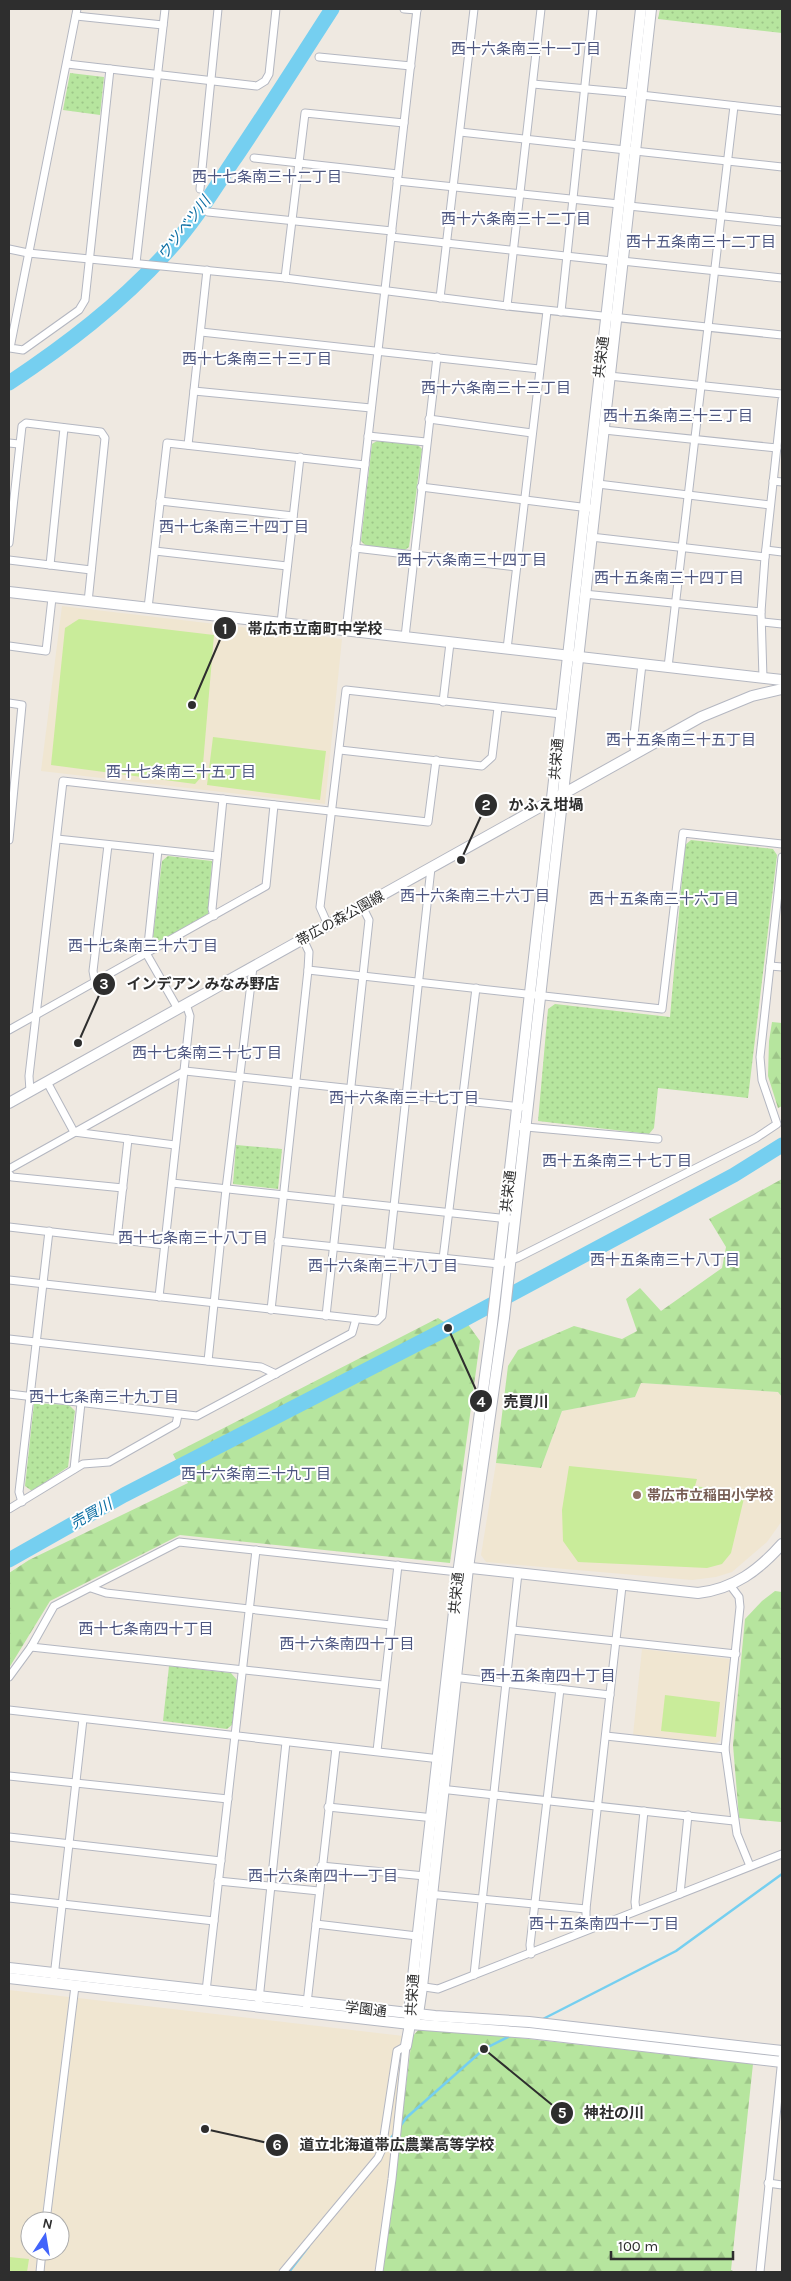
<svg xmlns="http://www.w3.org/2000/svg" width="791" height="2281" font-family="Karla,'Noto Sans JP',sans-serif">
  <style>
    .education { fill: #f0e6d1; fill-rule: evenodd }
    .forest { fill: url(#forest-firs) }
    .park { fill: url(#park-dots) }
    .pitch { fill: #c9ec9a }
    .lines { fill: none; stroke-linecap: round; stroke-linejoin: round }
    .stream { stroke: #75cff0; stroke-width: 2.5 }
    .river { stroke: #75cff0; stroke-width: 15 }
    .street-casing { stroke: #b4b7c1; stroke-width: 9 }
    .secondary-casing { stroke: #b4b7c1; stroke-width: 12 }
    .street { stroke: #fff; stroke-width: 7 }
    .secondary { stroke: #fff; stroke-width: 10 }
    .education-dot { fill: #8d6e63; stroke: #fff; stroke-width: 2 }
    .labels { text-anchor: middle; stroke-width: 4; stroke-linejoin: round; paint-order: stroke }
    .street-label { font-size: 14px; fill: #2e2e2e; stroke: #fff }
    .education-label { font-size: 14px; font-weight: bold; fill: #785e54; stroke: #fff; text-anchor: start }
    .neighbourhood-label { font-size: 15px; fill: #4d5680; stroke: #fff }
    .water-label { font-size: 15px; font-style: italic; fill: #0d6fa3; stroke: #fff }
    .leader { fill: none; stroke: #2e2e2e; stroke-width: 2 }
    .callout-dot { fill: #2e2e2e; stroke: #fff; stroke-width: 2 }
    .mark-label { font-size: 15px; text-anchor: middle; font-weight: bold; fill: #fff }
    .callout-label { font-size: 15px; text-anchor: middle; font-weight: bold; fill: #2e2e2e; stroke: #fff; stroke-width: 4; stroke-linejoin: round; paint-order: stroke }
  </style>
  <defs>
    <pattern id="forest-firs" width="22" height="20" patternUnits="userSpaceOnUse" patternTransform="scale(1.25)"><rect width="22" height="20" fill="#b6e59e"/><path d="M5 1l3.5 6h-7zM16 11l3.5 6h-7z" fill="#9dc588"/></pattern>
    <pattern id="park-dots" width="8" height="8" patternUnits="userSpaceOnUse" patternTransform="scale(1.25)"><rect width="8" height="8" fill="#b6e59e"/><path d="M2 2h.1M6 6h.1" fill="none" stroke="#9dc588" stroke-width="1.8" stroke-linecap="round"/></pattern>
  </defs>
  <rect width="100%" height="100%" fill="#efe9e1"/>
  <g class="education">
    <path d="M62 606 342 639 325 804 41 771Z"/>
    <path d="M641 1383 778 1392 782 1397V1521L767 1542 732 1572 716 1577 692 1580 486 1562 481 1555 496 1463 541 1468 562 1411 635 1397Z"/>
    <path d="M642 1649 730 1659 720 1741 714 1744 633 1735Z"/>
    <path d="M9 1990 412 2037 384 2272H9ZM30 2221H60V2251H30Z"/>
  </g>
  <g class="forest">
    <path d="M772 1022 782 1023V1106L778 1108 768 1076 769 1041Z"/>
    <path d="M782 1179V1397L778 1392 641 1383 635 1397 562 1411 541 1468 496 1463 508 1366 518 1350 574 1326 622 1339 637 1331 626 1299 640 1288 661 1311 722 1268 726 1247 709 1219Z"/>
    <path d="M438 1318 455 1329 467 1323 480 1341 450 1563 180 1535 50 1601 9 1668V1573L29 1560 188 1483 173 1454Z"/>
    <path d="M775 1591 782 1592 781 1822 739 1818 733 1745 745 1619 762 1601Z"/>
    <path d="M421 2027 753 2064 731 2270 735 2272H383L412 2037Z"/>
  </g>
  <g class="park">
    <path d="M660 9H782V33L658 19Z"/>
    <path d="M70 73 104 77 100 115 63 110Z"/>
    <path d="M377 441 418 445 422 449 409 547 405 550 367 547 361 541 372 444Z"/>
    <path d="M691 840 773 849 777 855 748 1098 658 1088 654 1128 649 1134 538 1121 548 1009 555 1004 670 1017 685 845Z"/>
    <path d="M168 856 212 861 208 914 160 941 153 937 162 861Z"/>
    <path d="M236 1145 282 1149 278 1189 233 1184Z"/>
    <path d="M34 1403 69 1405 75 1411 68 1467 32 1491 25 1486Z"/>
    <path d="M169 1666 231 1673 237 1680 233 1724 227 1729 163 1721Z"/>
  </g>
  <g class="pitch">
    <path d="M79 619 214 635 202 776 195 784 51 765 65 628Z"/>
    <path d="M213 737 326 751 320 800 207 785Z"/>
    <path d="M569 1466 697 1479 695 1486 745 1494 731 1553 722 1564 707 1568 578 1562 563 1541 562 1510Z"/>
    <path d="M665 1695 720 1702 716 1737 661 1731Z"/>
    <path d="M9 2257 29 2259 27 2272H9Z"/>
  </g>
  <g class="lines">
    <g class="stream">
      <path d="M541 2020 676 1951 782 1874"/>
      <path d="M399 2128 406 2118 484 2049 512 2035"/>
      <path d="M385 2146 394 2134"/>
      <path d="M289 2272 309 2246"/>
    </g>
    <g class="river">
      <path d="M9 383C66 345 120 304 166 253 192 225 212 193 233 161 267 111 299 60 332 9"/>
      <path d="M9 1560 124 1495 448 1328 734 1175 782 1145"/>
    </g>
    <g class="street-casing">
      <g id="street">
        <path d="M77 9 10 348 23 350 79 310 85 300 110 69"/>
        <path d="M404 9 417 10"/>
        <path d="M76 16 163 25"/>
        <path d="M319 57 411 66"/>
        <path d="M67 64 257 86 265 81 269 74 276 9"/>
        <path d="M533 84 631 93"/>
        <path d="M641 95 782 111"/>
        <path d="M460 132 782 167"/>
        <path d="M254 158 398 174"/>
        <path d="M397 181 619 204"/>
        <path d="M200 189 218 9"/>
        <path d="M629 206 782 222"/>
        <path d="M208 212 392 231"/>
        <path d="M391 237 612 261"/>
        <path d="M9 249 28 253 285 278 507 306 782 335"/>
        <path d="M622 261 782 278"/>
        <path d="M136 263 165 9"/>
        <path d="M285 278 305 113 404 123"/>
        <path d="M440 298 474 9"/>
        <path d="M507 306 541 9"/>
        <path d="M561 312 593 9"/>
        <path d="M201 332 539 369"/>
        <path d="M609 376 782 394"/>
        <path d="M194 391 371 408"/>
        <path d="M429 419 532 433"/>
        <path d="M604 430 777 448"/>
        <path d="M368 436 426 442"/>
        <path d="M9 443 19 444"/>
        <path d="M188 445 207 270"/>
        <path d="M773 481 782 482"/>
        <path d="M598 484 770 505"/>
        <path d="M421 487 589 508"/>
        <path d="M160 501 293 516"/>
        <path d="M591 537 765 557"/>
        <path d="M9 543 22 426 26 423 101 432 105 438 88 602"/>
        <path d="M355 548 516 567"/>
        <path d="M766 550 782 552"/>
        <path d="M155 551 287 566"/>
        <path d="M9 560 91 570"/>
        <path d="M50 565 64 428"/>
        <path d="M584 594 761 612 765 557 782 400"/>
        <path d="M148 608 167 443 365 465"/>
        <path d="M761 612 763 678"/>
        <path d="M763 622 782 624"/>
        <path d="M281 623 300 457"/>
        <path d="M346 631 417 9"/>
        <path d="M405 637 437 357"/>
        <path d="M9 646 46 651 52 598"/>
        <path d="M507 649 547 311"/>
        <path d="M668 667 734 106"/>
        <path d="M443 702 450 643"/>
        <path d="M9 703 22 705 9 840"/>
        <path d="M340 750 482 766 492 757 498 708"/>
        <path d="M635 752 633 744 642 664"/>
        <path d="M57 839 217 856"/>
        <path d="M214 916 212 909 223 799"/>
        <path d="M328 925 320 907 346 690 561 714"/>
        <path d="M151 950 148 945 158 850"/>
        <path d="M146 953 178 1009"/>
        <path d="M770 966 782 967"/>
        <path d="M308 970 662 1009 683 833 782 844"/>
        <path d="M95 982 93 971 108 845"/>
        <path d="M9 1030 266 886 274 805"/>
        <path d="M47 1082 74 1132 175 1145"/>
        <path d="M30 1091 29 1076 63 781 428 822 436 760"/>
        <path d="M515 1126 658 1139"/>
        <path d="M9 1169 185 1071 521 1107"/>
        <path d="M9 1174 12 1177 123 1188"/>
        <path d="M172 1183 509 1219"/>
        <path d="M9 1227 165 1245"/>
        <path d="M117 1239 128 1139"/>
        <path d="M278 1241 499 1264 517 1258 756 1138 777 1124 762 1080 760 1057 782 857"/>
        <path d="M443 1259 476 988"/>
        <path d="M9 1280 377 1321 382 1316 431 868"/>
        <path d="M159 1297 190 1016 186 1004"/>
        <path d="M271 1310 308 970 309 952 303 939"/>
        <path d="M326 1316 369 920 362 906"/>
        <path d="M9 1339 261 1367 276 1374"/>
        <path d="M208 1361 226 1189 253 967"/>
        <path d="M9 1394 197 1416 352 1333 356 1319"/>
        <path d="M74 1469 81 1403"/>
        <path d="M22 1502 19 1492 49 1231"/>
        <path d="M9 1509 83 1464 109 1462 176 1424 178 1415"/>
        <path d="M730 1585 739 1597 740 1607 725 1749 737 1834 750 1866"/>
        <path d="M91 1588 106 1593 391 1625"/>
        <path d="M513 1630 736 1654"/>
        <path d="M31 1647 383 1685"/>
        <path d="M9 1677 31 1647 54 1606 179 1542 458 1572"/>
        <path d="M452 1677 610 1695"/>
        <path d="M9 1710 440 1759"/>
        <path d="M606 1736 725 1749"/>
        <path d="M377 1751 398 1565"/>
        <path d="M9 1776 228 1799"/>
        <path d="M440 1789 734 1821"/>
        <path d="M328 1807 434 1818"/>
        <path d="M9 1837 221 1861"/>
        <path d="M321 1866 425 1876"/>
        <path d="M218 1881 319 1891"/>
        <path d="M428 1894 586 1909"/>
        <path d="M680 1894 688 1815"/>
        <path d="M9 1898 214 1921"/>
        <path d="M636 1910 635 1902 644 1811"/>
        <path d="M316 1924 417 1936"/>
        <path d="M586 1930V1909L622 1586"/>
        <path d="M531 1954 530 1945 560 1689"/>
        <path d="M474 1975 518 1573"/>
        <path d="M54 1977 83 1719"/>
        <path d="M418 1986 438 1989 782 1854"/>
        <path d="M205 2000 256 1550"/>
        <path d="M259 2000 286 1742"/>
        <path d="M306 2012 336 1748"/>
        <path d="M768 2183 782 2185"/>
        <path d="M46 2221 75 1986"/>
        <path d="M40 2272 42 2251"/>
        <path d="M283 2272 378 2158 382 2149 397 2051 406 2046"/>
        <path d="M379 2272 392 2179 406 2046"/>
        <path d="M760 2272 782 2058"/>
      </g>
    </g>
    <g class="secondary-casing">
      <g id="secondary">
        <path d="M9 592 782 680"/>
        <path d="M9 1103 701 717 752 696 782 689"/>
        <path d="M462 1567 698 1593C734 1589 759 1570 782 1544"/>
        <path d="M9 1968 435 2016 529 2022 782 2051"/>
        <path d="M9 1978 410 2024 529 2033 782 2062"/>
        <path d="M410 2024 418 2014 422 1987 468 1568 504 1318 651 9"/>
        <path d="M406 2046 410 2024 409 2013 459 1567 492 1324 515 1126 641 9"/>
      </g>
    </g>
    <use href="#street" class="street"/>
    <use href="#secondary" class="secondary"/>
  </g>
  <circle class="education-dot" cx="637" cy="1495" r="5"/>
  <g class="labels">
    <g class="street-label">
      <text transform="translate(601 357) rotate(-83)" y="5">共栄通</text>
      <text transform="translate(556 759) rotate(-85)" y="5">共栄通</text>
      <text transform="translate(340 918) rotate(-29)" y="5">帯広の森公園線</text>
      <text transform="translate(508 1191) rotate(-83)" y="5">共栄通</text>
      <text transform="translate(456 1593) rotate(-84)" y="5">共栄通</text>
      <text transform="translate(412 1995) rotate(-86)" y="5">共栄通</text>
      <text transform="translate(366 2009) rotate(7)" y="5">学園通</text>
    </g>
    <g class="education-label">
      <text x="647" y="1500">帯広市立稲田小学校</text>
    </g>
    <g class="neighbourhood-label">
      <text x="526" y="54">西十六条南三十一丁目</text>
      <text x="267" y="182">西十七条南三十二丁目</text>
      <text x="516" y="224">西十六条南三十二丁目</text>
      <text x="701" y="247">西十五条南三十二丁目</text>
      <text x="257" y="364">西十七条南三十三丁目</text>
      <text x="496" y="393">西十六条南三十三丁目</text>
      <text x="678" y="421">西十五条南三十三丁目</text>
      <text x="234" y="532">西十七条南三十四丁目</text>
      <text x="472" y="565">西十六条南三十四丁目</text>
      <text x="669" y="583">西十五条南三十四丁目</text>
      <text x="681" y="745">西十五条南三十五丁目</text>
      <text x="181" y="777">西十七条南三十五丁目</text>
      <text x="475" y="901">西十六条南三十六丁目</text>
      <text x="664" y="904">西十五条南三十六丁目</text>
      <text x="143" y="951">西十七条南三十六丁目</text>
      <text x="207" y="1058">西十七条南三十七丁目</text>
      <text x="404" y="1103">西十六条南三十七丁目</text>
      <text x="617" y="1166">西十五条南三十七丁目</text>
      <text x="193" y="1243">西十七条南三十八丁目</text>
      <text x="665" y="1265">西十五条南三十八丁目</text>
      <text x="383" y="1271">西十六条南三十八丁目</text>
      <text x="104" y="1402">西十七条南三十九丁目</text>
      <text x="256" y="1479">西十六条南三十九丁目</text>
      <text x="146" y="1634">西十七条南四十丁目</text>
      <text x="347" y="1649">西十六条南四十丁目</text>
      <text x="548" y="1681">西十五条南四十丁目</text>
      <text x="323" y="1881">西十六条南四十一丁目</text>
      <text x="604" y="1929">西十五条南四十一丁目</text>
    </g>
    <g class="water-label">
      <text transform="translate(184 228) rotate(-52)" y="5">ウツベツ川</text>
      <text transform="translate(91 1514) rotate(-29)" y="5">売買川</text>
    </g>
  </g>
  <path class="leader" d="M192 705L225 628M461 860L486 805M78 1043L104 984M448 1328L481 1401M484 2049L562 2113M205 2129L277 2145"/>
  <g class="callout-dot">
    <circle cx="192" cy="705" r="5"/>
    <circle cx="461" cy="860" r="5"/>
    <circle cx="78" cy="1043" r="5"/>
    <circle cx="448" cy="1328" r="5"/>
    <circle cx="484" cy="2049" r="5"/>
    <circle cx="205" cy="2129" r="5"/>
    <circle cx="225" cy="628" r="12"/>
    <circle cx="486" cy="805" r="12"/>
    <circle cx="104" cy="984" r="12"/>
    <circle cx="481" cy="1401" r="12"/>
    <circle cx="562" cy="2113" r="12"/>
    <circle cx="277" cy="2145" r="12"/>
  </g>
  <g class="mark-label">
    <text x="225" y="634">1</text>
    <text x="486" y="810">2</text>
    <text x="104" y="989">3</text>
    <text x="481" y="1407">4</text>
    <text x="562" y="2118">5</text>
    <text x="277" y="2150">6</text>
  </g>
  <g class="callout-label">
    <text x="315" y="634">帯広市立南町中学校</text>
    <text x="546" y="810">かふえ坩堝</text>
    <text x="203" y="989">インデアン みなみ野店</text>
    <text x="526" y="1407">売買川</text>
    <text x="614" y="2118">神社の川</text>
    <text x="397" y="2150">道立北海道帯広農業高等学校</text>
  </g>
  <rect width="791" height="2281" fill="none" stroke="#2e2e2e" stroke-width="20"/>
  <g transform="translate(45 2236) rotate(12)"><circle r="24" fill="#ffffff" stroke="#ababab"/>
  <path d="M0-4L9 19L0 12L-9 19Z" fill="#4264fb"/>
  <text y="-8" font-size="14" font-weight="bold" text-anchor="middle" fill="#2e2e2e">N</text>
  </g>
  <path d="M611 2251v8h122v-8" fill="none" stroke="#2e2e2e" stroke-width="2.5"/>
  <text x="618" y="2251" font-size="15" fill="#2e2e2e" stroke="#ffffff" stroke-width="4" paint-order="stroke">100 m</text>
</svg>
